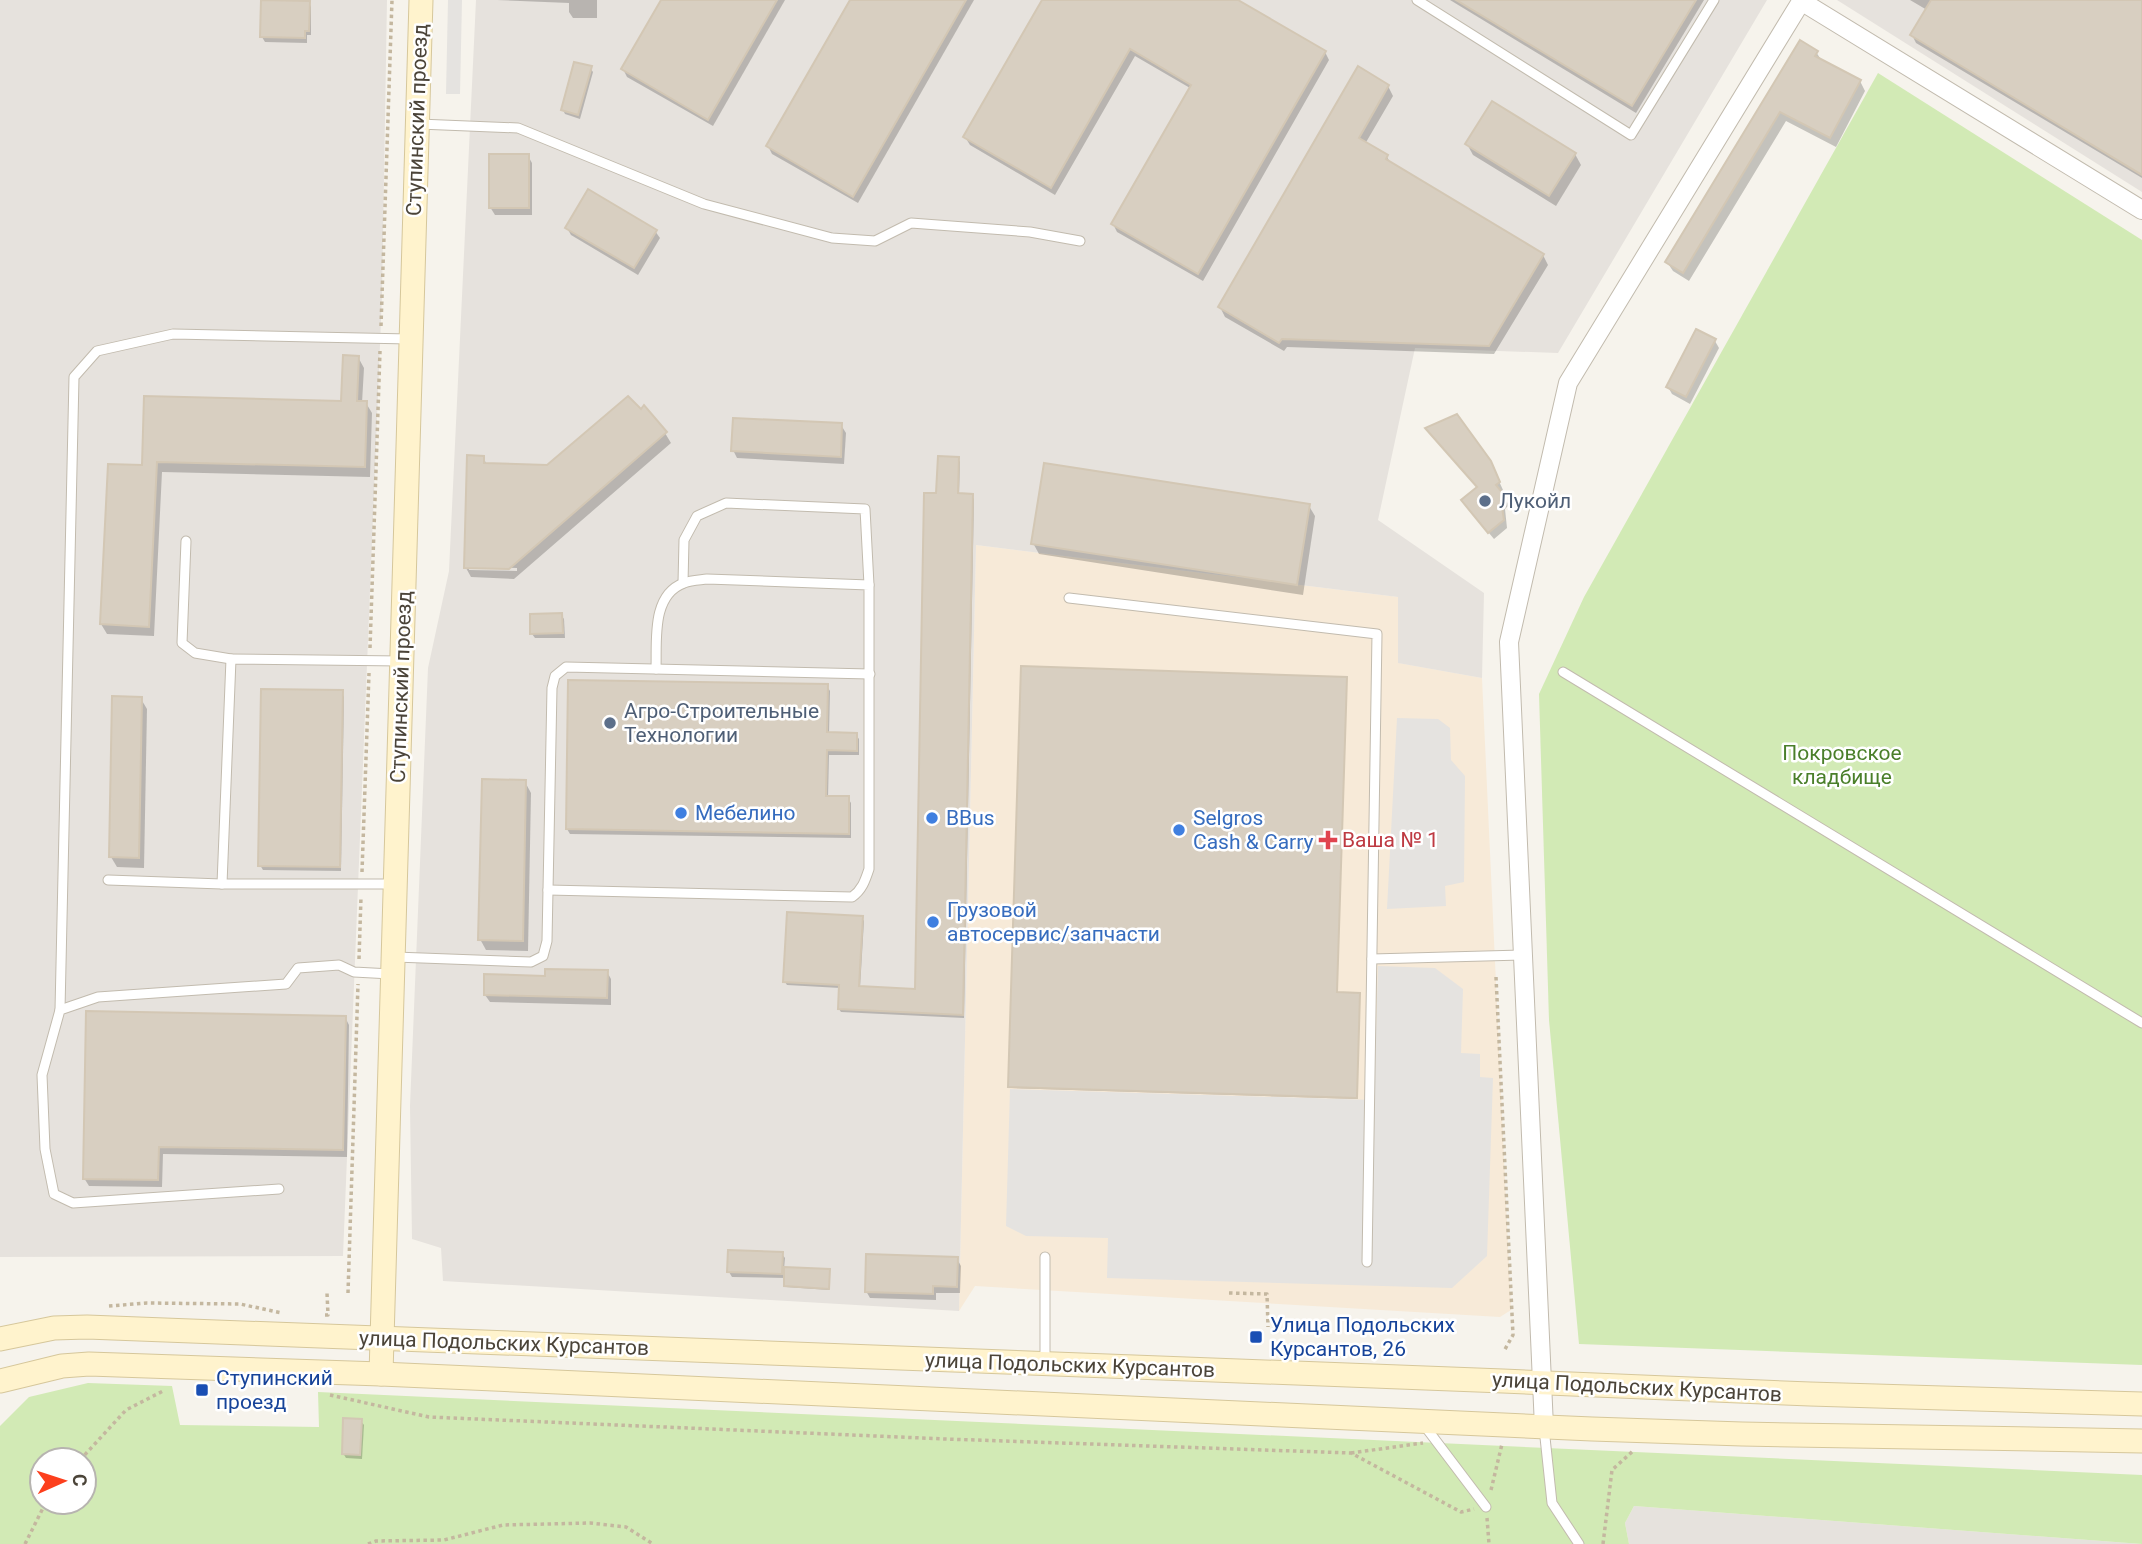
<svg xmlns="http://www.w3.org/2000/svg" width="2142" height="1544" font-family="Roboto,sans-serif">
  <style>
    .commercial { fill: #f7ead8 }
    .industrial { fill: #e6e2dd }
    .green { fill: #d2eab5; fill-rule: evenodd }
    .parking { fill: #e5e3e0 }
    .shadow { fill: #0003; fill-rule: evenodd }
    .building { fill: #d8cfc1; stroke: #d3c7b4; stroke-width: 2 }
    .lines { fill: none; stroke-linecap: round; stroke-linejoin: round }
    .lane-casing { stroke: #c2bbae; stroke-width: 11 }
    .street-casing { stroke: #c2bbae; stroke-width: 20 }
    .secondary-casing { stroke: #d6c79b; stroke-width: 25 }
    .path { stroke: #c4b79f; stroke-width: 3.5; stroke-dasharray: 3.5 3.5; stroke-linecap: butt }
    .lane { stroke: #fff; stroke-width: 9 }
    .street { stroke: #fff; stroke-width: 18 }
    .secondary { stroke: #fff3cd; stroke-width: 23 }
    .service-dot { fill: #5c6f8a; stroke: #fff; stroke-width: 2.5 }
    .shop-dot { fill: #3f7fe0; stroke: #fff; stroke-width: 2.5 }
    .health-dot { fill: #e0444e; stroke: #fff; stroke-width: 2.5 }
    .transit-dot { fill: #1a4fb4; stroke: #fff; stroke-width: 2.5 }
    .labels { text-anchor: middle; stroke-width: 5; stroke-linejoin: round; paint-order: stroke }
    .street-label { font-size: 21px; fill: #4b4439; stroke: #fff }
    .service-label { font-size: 21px; fill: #4e5e75; stroke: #fff; text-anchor: start }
    .park-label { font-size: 21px; fill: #4a7f2a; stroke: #fff }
    .shop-label { font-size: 21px; fill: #366cbe; stroke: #fff; text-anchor: start }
    .health-label { font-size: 21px; fill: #be3a42; stroke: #fff; text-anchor: start }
    .transit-label { font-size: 21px; fill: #164399; stroke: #fff; text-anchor: start }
  </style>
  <rect width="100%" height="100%" fill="#f6f3ec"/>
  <path class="commercial" d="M976 545 1398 597 1399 663 1482 678 1511 1310 1500 1317 975 1286 959 1311Z"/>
  <g class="industrial">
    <path d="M0 0H387L382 295 343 1256 0 1257Z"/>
    <path d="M476 0H1767L1558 353 1415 348 1378 520 1484 593 1482 678 1398 663V597L976 545 959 1311 443 1281 441 1248 412 1239 410 1106 428 668 449 571Z"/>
    <path d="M1837 0H2142V192Z"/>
    <path d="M1634 1506 2142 1544H1629L1625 1523Z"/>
  </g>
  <g class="green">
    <path d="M1878 73 2142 240V1365L1579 1344 1549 1020 1539 694 1584 597Z"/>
    <path d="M88 1383 172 1386 180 1425 319 1427 318 1392 2142 1475V1544L1634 1506 1625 1523 1629 1544H0V1426L29 1397ZM42 1460H84V1502H42Z"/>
  </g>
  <g class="parking">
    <path d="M448 0H462L460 94H446Z"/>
    <path d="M1397 718 1438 719 1450 728 1451 760 1465 776 1464 882 1445 886 1446 906 1387 909Z"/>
    <path d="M1378 966 1435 968 1463 989 1461 1053 1480 1054V1077L1493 1078 1487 1256 1452 1288 1107 1278 1108 1238 1026 1236 1006 1226 1010 1089 1374 1100Z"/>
  </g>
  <g class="shadow">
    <path d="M263 0H308L311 7V35H307V43L265 42 262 37Z"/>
    <path d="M497 0H597V18H573L569 12V3Z"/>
    <path d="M663 0H785L713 126 627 77 623 69Z"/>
    <path d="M852 0H974L858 203 772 154 768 146Z"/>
    <path d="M1044 0H1235L1325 52 1329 60 1203 281 1117 232 1113 224 1190 88 1135 56 1055 195 970 145 965 137Z"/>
    <path d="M1450 0H1704L1636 113Z"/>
    <path d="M1910 0H2142V178L1916 43 1912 35 1927 10Z"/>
    <path d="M1816 52 1822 61 1860 81 1865 91 1836 147 1786 121 1689 281 1673 271 1667 262Z"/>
    <path d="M590 68 593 72 580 119 565 114 563 110Z"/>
    <path d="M1388 86 1393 96 1365 144 1387 157 1391 164 1543 255 1548 265 1494 354 1287 347 1284 351 1225 317 1220 307Z"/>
    <path d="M1467 144 1575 154 1581 165 1556 206 1473 155Z"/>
    <path d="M528 156 532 163V215H495L490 207Z"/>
    <path d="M567 228 655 231 660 238 638 275 571 235Z"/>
    <path d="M1715 341 1719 348 1690 404 1672 394 1668 387Z"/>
    <path d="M358 357 364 368 362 403H366L372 413 370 477 162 472 154 636 107 634 101 624 143 467 145 397 342 402Z"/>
    <path d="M641 412 665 433 671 443 514 579 471 577 466 568 483 457 487 465 548 467ZM469 567 517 568V571L469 570Z"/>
    <path d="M841 425 846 433 844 464 737 458 733 450Z"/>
    <path d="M1428 429 1494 470 1503 490 1500 492 1509 505 1505 509 1507 528 1494 539 1468 508 1478 489Z"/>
    <path d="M958 458 960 462 959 495H972L974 499 964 1018 841 1012 839 1009 840 988 787 985 785 982 862 918 864 921 860 988 916 990 938 495Z"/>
    <path d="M1309 506 1315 516 1303 595 1039 554 1033 543Z"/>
    <path d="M561 615 564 619 565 638H535L532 634Z"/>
    <path d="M1347 680 1337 994 1360 997 1357 1099 1011 1088 1010 1087Z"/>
    <path d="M827 686 830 691 829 734 856 735 859 739V755H829L828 798H848L851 803V838L570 834 567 829Z"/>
    <path d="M342 692 344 697 341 871 263 870 260 865Z"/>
    <path d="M141 699 147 709 144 868 117 867 111 857Z"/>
    <path d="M525 782 531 793 528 951 486 950 480 939Z"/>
    <path d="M607 972 611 979V1005L490 1002 485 995Z"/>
    <path d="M345 1017 349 1025 347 1157 163 1154 162 1187 89 1186 84 1178Z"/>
    <path d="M782 1254 785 1258 784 1269 829 1271V1290L786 1287V1278L732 1277 729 1272Z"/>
    <path d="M957 1259 961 1266 960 1293H936V1300L870 1298 866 1291Z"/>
    <path d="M361 1421 364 1425 362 1459 346 1458 343 1453Z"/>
  </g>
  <g class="building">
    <path d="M261 0 310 1 309 31H305V38L260 37Z"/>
    <path d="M661 0H777L708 120 621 69Z"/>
    <path d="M850 0H966L853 197 766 146Z"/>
    <path d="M1042 0H1238L1326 51 1198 274 1111 224 1191 85 1130 49 1051 188 963 137Z"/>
    <path d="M1456 0H1696L1632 106Z"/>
    <path d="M1931 0H2142V175L1910 35Z"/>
    <path d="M1800 40 1818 51 1815 56 1861 80 1830 138 1780 112 1683 273 1665 262Z"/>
    <path d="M574 62 592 66 578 115 561 110Z"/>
    <path d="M1358 66 1389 85 1359 138 1388 155 1386 159 1544 254 1489 346 1282 339 1279 343 1218 307Z"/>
    <path d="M1492 101 1576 153 1549 196 1465 144Z"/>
    <rect x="489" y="154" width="40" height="54"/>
    <path d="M588 189 657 230 634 268 565 228Z"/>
    <path d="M1696 329 1716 339 1686 397 1666 387Z"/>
    <path d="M343 355 359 356 357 401H367L365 467 157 462 149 627 100 624 108 464 142 465 144 396 341 401Z"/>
    <path d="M628 396 641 409 644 405 667 432 509 569 464 568 467 455 484 456V463L547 465Z"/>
    <path d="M1457 414 1491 461 1500 482 1496 485 1506 497 1501 501 1504 520 1488 533 1461 500 1477 487 1425 428Z"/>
    <path d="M733 418 842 423 841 457 731 451Z"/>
    <path d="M938 456 959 457 958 493 973 494 963 1015 838 1009 839 985 783 982 787 912 863 916 859 986 915 989 924 493H936Z"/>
    <path d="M1044 463 1310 504 1297 585 1031 544Z"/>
    <path d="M562 613 563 633 530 634V614Z"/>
    <path d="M1021 666 1347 677 1337 992 1360 993 1357 1098 1008 1087Z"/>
    <path d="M568 680 828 684 827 732 857 733V751L827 750 826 796H849V834L566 829Z"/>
    <path d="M261 689 343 690 340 867 258 866Z"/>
    <path d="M112 696 142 697 139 858 109 857Z"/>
    <path d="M482 779 526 780 523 941 478 940Z"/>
    <path d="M545 969 608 970 607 998 484 995V974L545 976Z"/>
    <path d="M86 1011 346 1016 343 1150 159 1147 158 1180 83 1179Z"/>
    <path d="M728 1250 783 1252 782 1274 727 1272Z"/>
    <path d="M866 1254 958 1257 957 1287 933 1286V1294L865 1292Z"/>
    <path d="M784 1267 830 1269 829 1289 784 1286Z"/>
    <path d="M343 1418 362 1419 360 1455 342 1454Z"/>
  </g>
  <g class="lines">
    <g class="lane-casing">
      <g id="lane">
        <path d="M1417 0 1631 135 1714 0"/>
        <path d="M419 124 518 128 704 204 832 238 875 241 911 223 1030 232 1080 241"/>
        <path d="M186 541 182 643 195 653 231 659"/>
        <path d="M683 583 684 540 697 516 726 503 865 509 869 585"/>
        <path d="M1069 598 1377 634 1367 1262"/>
        <path d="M1563 672 2142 1023"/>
        <path d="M108 880 222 884"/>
        <path d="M393 884H222L231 659 401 661"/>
        <path d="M548 890 852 897C862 890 865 881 869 869V585L707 579C700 580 691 580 684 583 651 595 657 641 656 669"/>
        <path d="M395 957 531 962 543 956 547 941 552 688 555 676 566 667 870 674"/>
        <path d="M1372 959 1522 955"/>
        <path d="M60 1010 74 377 97 351 173 334 409 339"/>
        <path d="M279 1189 73 1203 54 1194 45 1149 42 1075 60 1010 98 997 286 984 298 968 339 965 354 972 391 974"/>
        <path d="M1045 1364V1257"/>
        <path d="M1424 1425 1486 1507"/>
        <path d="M1544 1428 1552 1503 1579 1544"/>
      </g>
    </g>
    <g class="street-casing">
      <g id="street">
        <path d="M1801 1 2142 210"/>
        <path d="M1544 1427 1509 642 1568 383 1802 0"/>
      </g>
    </g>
    <g class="secondary-casing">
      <g id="secondary">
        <path d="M0 1339 54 1328 87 1327 1503 1381 1810 1394 2142 1404"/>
        <path d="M381 1374 421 0"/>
        <path d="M0 1381 62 1366 89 1364 381 1374 1592 1429 1742 1434 2142 1441"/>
      </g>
    </g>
    <g class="path">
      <path d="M381 326 392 0"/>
      <path d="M370 648 380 351"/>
      <path d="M362 872 369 673"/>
      <path d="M359 959 361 897"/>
      <path d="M1496 977 1513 1335 1504 1351"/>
      <path d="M348 1293 358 984"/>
      <path d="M1229 1293 1267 1294 1268 1327"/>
      <path d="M109 1306 147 1303 240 1304 282 1313"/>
      <path d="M325 1315H328L327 1293"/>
      <path d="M330 1395 429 1417 946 1439 1351 1453 1461 1512 1474 1509"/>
      <path d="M1351 1453 1423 1443"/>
      <path d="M80 1460 126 1410 163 1391"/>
      <path d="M1491 1490 1502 1444"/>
      <path d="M1487 1518 1489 1544"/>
      <path d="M25 1544 46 1502"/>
      <path d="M368 1544 376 1541 444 1540 503 1525 590 1523 626 1527 653 1544"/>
      <path d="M1603 1544 1612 1470 1633 1451"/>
    </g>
    <use href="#lane" class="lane"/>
    <use href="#street" class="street"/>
    <use href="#secondary" class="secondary"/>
  </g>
  <g class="service-dot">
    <circle cx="1485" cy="501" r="7"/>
    <circle cx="610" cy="723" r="7"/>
  </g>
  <g class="shop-dot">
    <circle cx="681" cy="813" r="7"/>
    <circle cx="932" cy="818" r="7"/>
    <circle cx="1179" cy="830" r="7"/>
    <circle cx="933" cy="922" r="7"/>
  </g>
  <path class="health-dot" d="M1324.5 829.5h7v7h7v7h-7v7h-7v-7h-7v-7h7z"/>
  <g class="transit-dot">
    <rect x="1249" y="1330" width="14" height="14" rx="3.5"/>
    <rect x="195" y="1383" width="14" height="14" rx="3.5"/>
  </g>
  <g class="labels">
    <g class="street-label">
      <text transform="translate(417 120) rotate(-88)" y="7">Ступинский проезд</text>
      <text transform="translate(401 687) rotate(-88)" y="7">Ступинский проезд</text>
      <text transform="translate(504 1343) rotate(2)" y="7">улица Подольских Курсантов</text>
      <text transform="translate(1070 1365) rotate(2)" y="7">улица Подольских Курсантов</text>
      <text transform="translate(1637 1387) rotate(3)" y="7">улица Подольских Курсантов</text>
    </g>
    <g class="service-label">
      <text x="1499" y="508">Лукойл</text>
      <text x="624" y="718">Агро-Строительные<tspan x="624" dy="24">Технологии</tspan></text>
    </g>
    <g class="park-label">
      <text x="1842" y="760">Покровское<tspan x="1842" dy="24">кладбище</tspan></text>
    </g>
    <g class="shop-label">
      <text x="695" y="820">Мебелино</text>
      <text x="946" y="825">BBus</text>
      <text x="1193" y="825">Selgros<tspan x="1193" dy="24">Cash &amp; Carry</tspan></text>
      <text x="947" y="917">Грузовой<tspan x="947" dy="24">автосервис/запчасти</tspan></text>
    </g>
    <g class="health-label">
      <text x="1342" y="847">Ваша № 1</text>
    </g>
    <g class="transit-label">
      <text x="1270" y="1332">Улица Подольских<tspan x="1270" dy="24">Курсантов, 26</tspan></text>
      <text x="216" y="1385">Ступинский<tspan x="216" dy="24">проезд</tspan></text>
    </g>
  </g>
  <g transform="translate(63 1481) rotate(87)"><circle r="33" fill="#ffffff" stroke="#b7b4b0" stroke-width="2"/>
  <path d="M0-5L12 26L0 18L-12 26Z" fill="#fc3f1d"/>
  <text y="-10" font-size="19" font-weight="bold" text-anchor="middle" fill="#4b4439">С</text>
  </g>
</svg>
